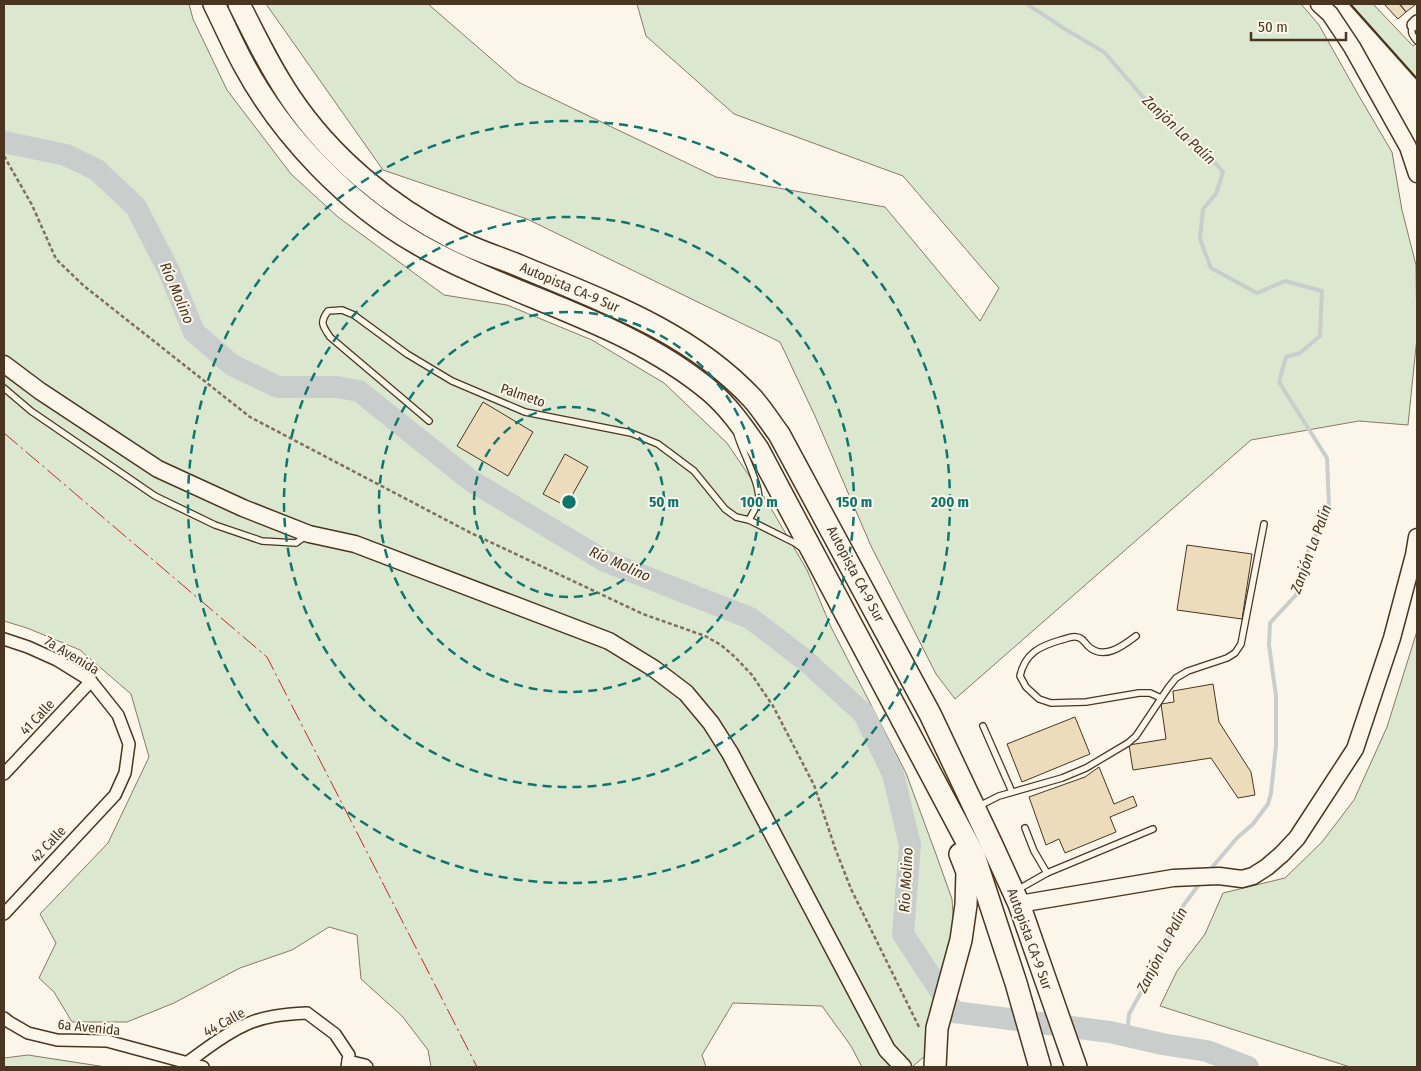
<svg xmlns="http://www.w3.org/2000/svg" width="1421" height="1071" font-family="'Fira Sans Condensed',sans-serif">
  <style>
    .green { fill: #dce7d0; stroke: #887966 }
    .lines { fill: none; stroke-linecap: round; stroke-linejoin: round }
    .stream { stroke: #c9cecd; stroke-width: 4 }
    .river { stroke: #c9cecd; stroke-width: 22 }
    .building { fill: #ecdcbc; stroke: #4a3520 }
    .lane-casing { stroke: #4a3520; stroke-width: 8 }
    .street-casing { stroke: #4a3520; stroke-width: 14 }
    .secondary-casing { stroke: #4a3520; stroke-width: 19 }
    .highway-casing { stroke: #4a3520; stroke-width: 24 }
    .path { stroke: #7f6f5c; stroke-width: 2.5; stroke-dasharray: 4 2.5; stroke-linecap: butt }
    .lane { stroke: #fbf6e9; stroke-width: 5.5 }
    .street { stroke: #fbf6e9; stroke-width: 11 }
    .secondary { stroke: #fbf6e9; stroke-width: 16 }
    .highway { stroke: #fbf6e9; stroke-width: 21 }
    .wall { stroke: #4a3520; stroke-width: 2.5 }
    .power { stroke: #c62828; stroke-width: 1; stroke-dasharray: 18 4 2.5 4; stroke-linecap: butt }
    .ring { fill: none; stroke: #0f766e; stroke-width: 2.5; stroke-dasharray: 9 6 }
    .labels { text-anchor: middle; stroke-width: 4; stroke-linejoin: round; paint-order: stroke }
    .street-label { font-size: 14px; fill: #4a3520; stroke: #fbf6e9 }
    .water-label { font-size: 15px; font-style: italic; fill: #4a3520; stroke: #fbf6e9 }
    .centre { fill: #0f766e; stroke: #fbf6e9; stroke-width: 2.5 }
    .ring-label { font-size: 15px; text-anchor: middle; font-weight: bold; fill: #0f766e; stroke: #fbf6e9; stroke-width: 4; stroke-linejoin: round; paint-order: stroke }
  </style>
  <rect width="100%" height="100%" fill="#fbf6e9"/>
  <g class="green">
    <path d="M4 4H189L193 19 227 90 291 174 338 217 444 295 507 305 592 340 664 383 727 443 769 505 807 570 831 627 906 773 937 857 952 899 955 942 944 1040 912 1067H862L851 1046 822 1006 733 1003 702 1055 706 1067H431L428 1050 402 1016 361 979 357 935 329 927 292 950 240 968 174 1003 127 1022H72L54 992 39 978 56 943 40 914 108 843 149 757 131 694 80 650 27 628 4 621Z"/>
    <path d="M266 4H428L518 82 716 177 885 207 980 321 999 288 903 176 734 114 646 36 637 4H1301L1319 25 1359 96 1392 152 1402 210 1416 265 1417 337 1408 425 1359 421 1251 440 955 699 936 674 871 546 815 416 780 342 527 219 383 170Z"/>
    <path d="M1350 4H1373L1413 46 1417 43V79Z"/>
    <path d="M1417 631V1067H1350L1160 1006 1177 971 1205 934 1223 893 1285 878 1322 842 1354 800 1387 727Z"/>
    <path d="M28 1055 106 1067H4V1058Z"/>
  </g>
  <g class="lines">
    <g class="stream">
      <path d="M1027 4 1065 29 1104 52 1143 97 1177 131 1204 150 1223 172 1216 194 1203 209 1200 239 1211 268 1257 293 1285 281 1322 291 1320 336 1300 353 1286 357 1279 382 1327 458 1329 507 1303 562 1296 595 1270 623 1269 645 1276 696V746L1271 793 1268 804 1253 824 1237 838 1209 871"/>
      <path d="M1127 1036 1129 1014 1160 958 1183 906 1200 883"/>
    </g>
    <path class="river" d="M4 142 66 155 97 170 136 207 169 271 194 332 232 365 278 387H337L359 391 470 480 605 561 750 618 805 660 864 714 893 774 910 845 903 934 954 1012 1110 1032 1162 1044 1207 1051 1248 1067"/>
  </g>
  <g class="building">
    <path d="M1384 4H1399L1406 12 1398 19Z"/>
    <path d="M1400 4H1414L1415 5 1406 12Z"/>
    <path d="M483 402 533 432 508 476 457 446Z"/>
    <path d="M565 454 588 467 566 506 543 494Z"/>
    <path d="M1187 545 1252 554 1242 619 1177 610Z"/>
    <path d="M1213 684 1219 722 1251 772 1255 795 1238 798 1211 758 1133 770 1129 745 1166 739 1161 704 1174 702 1173 691Z"/>
    <path d="M1075 717 1090 754 1022 782 1007 744Z"/>
    <path d="M1099 767 1114 804 1133 796 1137 806 1110 817 1116 832 1065 853 1059 839 1046 845 1029 797 1085 777Z"/>
  </g>
  <g class="lines">
    <g class="lane-casing">
      <g id="lane">
        <path d="M1413 25C1410 32 1412 35 1417 41"/>
        <path d="M4 388 31 411 155 496 215 525 262 541 296 543 307 535"/>
        <path d="M429 421 330 337C323 326 319 323 328 311L342 310 354 315 407 354 452 381 525 412 631 433 658 444 694 471 725 509 736 517 749 520C752 514 756 508 758 502 763 488 741 450 737 433"/>
        <path d="M749 520 795 543 802 548"/>
        <path d="M1136 636C1123 646 1103 661 1088 646 1084 642 1082 637 1076 637 1071 636 1066 639 1061 640 1040 646 1025 653 1020 676L1026 687 1039 699 1051 703 1086 702 1139 693H1150L1161 698"/>
        <path d="M983 726 1012 792"/>
        <path d="M979 806 999 796 1062 778 1086 768 1128 743 1136 736 1168 688 1176 678 1188 671 1227 658 1235 653 1241 644 1264 524"/>
        <path d="M1025 828 1034 851 1047 873"/>
        <path d="M1017 890 1047 873 1153 829"/>
      </g>
    </g>
    <g class="street-casing">
      <g id="street">
        <path d="M1413 25 1417 21"/>
        <path d="M4 639 28 647 57 660 91 681 118 715 129 744 125 773 115 795 4 914"/>
        <path d="M4 774 91 681"/>
        <path d="M4 1018 9 1022 28 1033 57 1040 107 1041 203 1067"/>
        <path d="M348 1061 365 1065 367 1067"/>
        <path d="M188 1062C205 1050 223 1035 243 1026 262 1016 286 1014 307 1013L335 1034 349 1055 347 1067"/>
      </g>
    </g>
    <g class="secondary-casing">
      <g id="secondary">
        <path d="M1319 4 1330 14 1352 47 1408 147 1417 174"/>
        <path d="M4 364 40 391 158 469 243 508 309 534 355 544 609 641 653 668 686 693 711 723 730 753 887 1050 903 1067"/>
        <path d="M1019 904 1173 878 1219 876 1242 879 1253 876 1267 867 1282 854 1297 838 1355 749 1392 638 1414 555 1417 537"/>
      </g>
    </g>
    <g class="highway-casing">
      <g id="highway">
        <path d="M214 4C224 24 233 45 244 65 282 136 348 204 418 244 513 298 625 320 710 391 730 408 744 429 758 449L974 855 1016 983 1040 1067"/>
        <path d="M239 4C255 36 270 67 290 97 330 157 389 206 454 239 475 250 498 257 520 266 603 301 689 331 752 398 762 409 770 422 779 434L930 714 992 845 1019 904 1076 1067"/>
        <path d="M935 1067 937 1028 961 940 966 905 967 872 960 854"/>
      </g>
    </g>
    <path class="path" d="M4 156 32 205 56 259 84 286 250 417 471 533 643 614 705 636 721 645 735 657 752 675 773 706 814 785 835 848 851 889 920 1029"/>
    <use href="#lane" class="lane"/>
    <use href="#street" class="street"/>
    <use href="#secondary" class="secondary"/>
    <use href="#highway" class="highway"/>
    <path class="wall" d="M1350 4 1417 79"/>
    <path class="power" d="M4 433 267 657 477 1067"/>
  </g>
  <g class="ring">
    <circle cx="569" cy="502" r="95"/>
    <circle cx="569" cy="502" r="190"/>
    <circle cx="569" cy="502" r="285"/>
    <circle cx="569" cy="502" r="381"/>
  </g>
  <g class="labels">
    <g class="street-label">
      <text transform="translate(570 287) rotate(23)" y="5">Autopista CA-9 Sur</text>
      <text transform="translate(523 395) rotate(19)" y="5">Palmeto</text>
      <text transform="translate(856 574) rotate(62)" y="5">Autopista CA-9 Sur</text>
      <text transform="translate(72 655) rotate(31)" y="5">7a Avenida</text>
      <text transform="translate(37 717) rotate(-47)" y="5">41 Calle</text>
      <text transform="translate(48 844) rotate(-47)" y="5">42 Calle</text>
      <text transform="translate(1030 939) rotate(70)" y="5">Autopista CA-9 Sur</text>
      <text transform="translate(224 1022) rotate(-29)" y="5">44 Calle</text>
      <text transform="translate(89 1027) rotate(6)" y="5">6a Avenida</text>
    </g>
    <g class="water-label">
      <text transform="translate(1179 130) rotate(43)" y="5">Zanjón La Palín</text>
      <text transform="translate(177 293) rotate(67)" y="5">Río Molino</text>
      <text transform="translate(1311 549) rotate(-70)" y="5">Zanjón La Palín</text>
      <text transform="translate(620 564) rotate(24)" y="5">Río Molino</text>
      <text transform="translate(906 880) rotate(-87)" y="5">Río Molino</text>
      <text transform="translate(1162 950) rotate(-63)" y="5">Zanjón La Palín</text>
    </g>
  </g>
  <circle cx="569" cy="502" r="8" class="centre"/>
  <g class="ring-label">
    <text x="664" y="507">50 m</text>
    <text x="759" y="507">100 m</text>
    <text x="854" y="507">150 m</text>
    <text x="950" y="507">200 m</text>
  </g>
  <rect width="1421" height="1071" fill="none" stroke="#4a3520" stroke-width="10"/>
  <path d="M1251 32v8h95v-8" fill="none" stroke="#4a3520" stroke-width="2.5"/>
  <text x="1258" y="32" font-size="15" fill="#4a3520" stroke="#fbf6e9" stroke-width="4" paint-order="stroke">50 m</text>
</svg>
